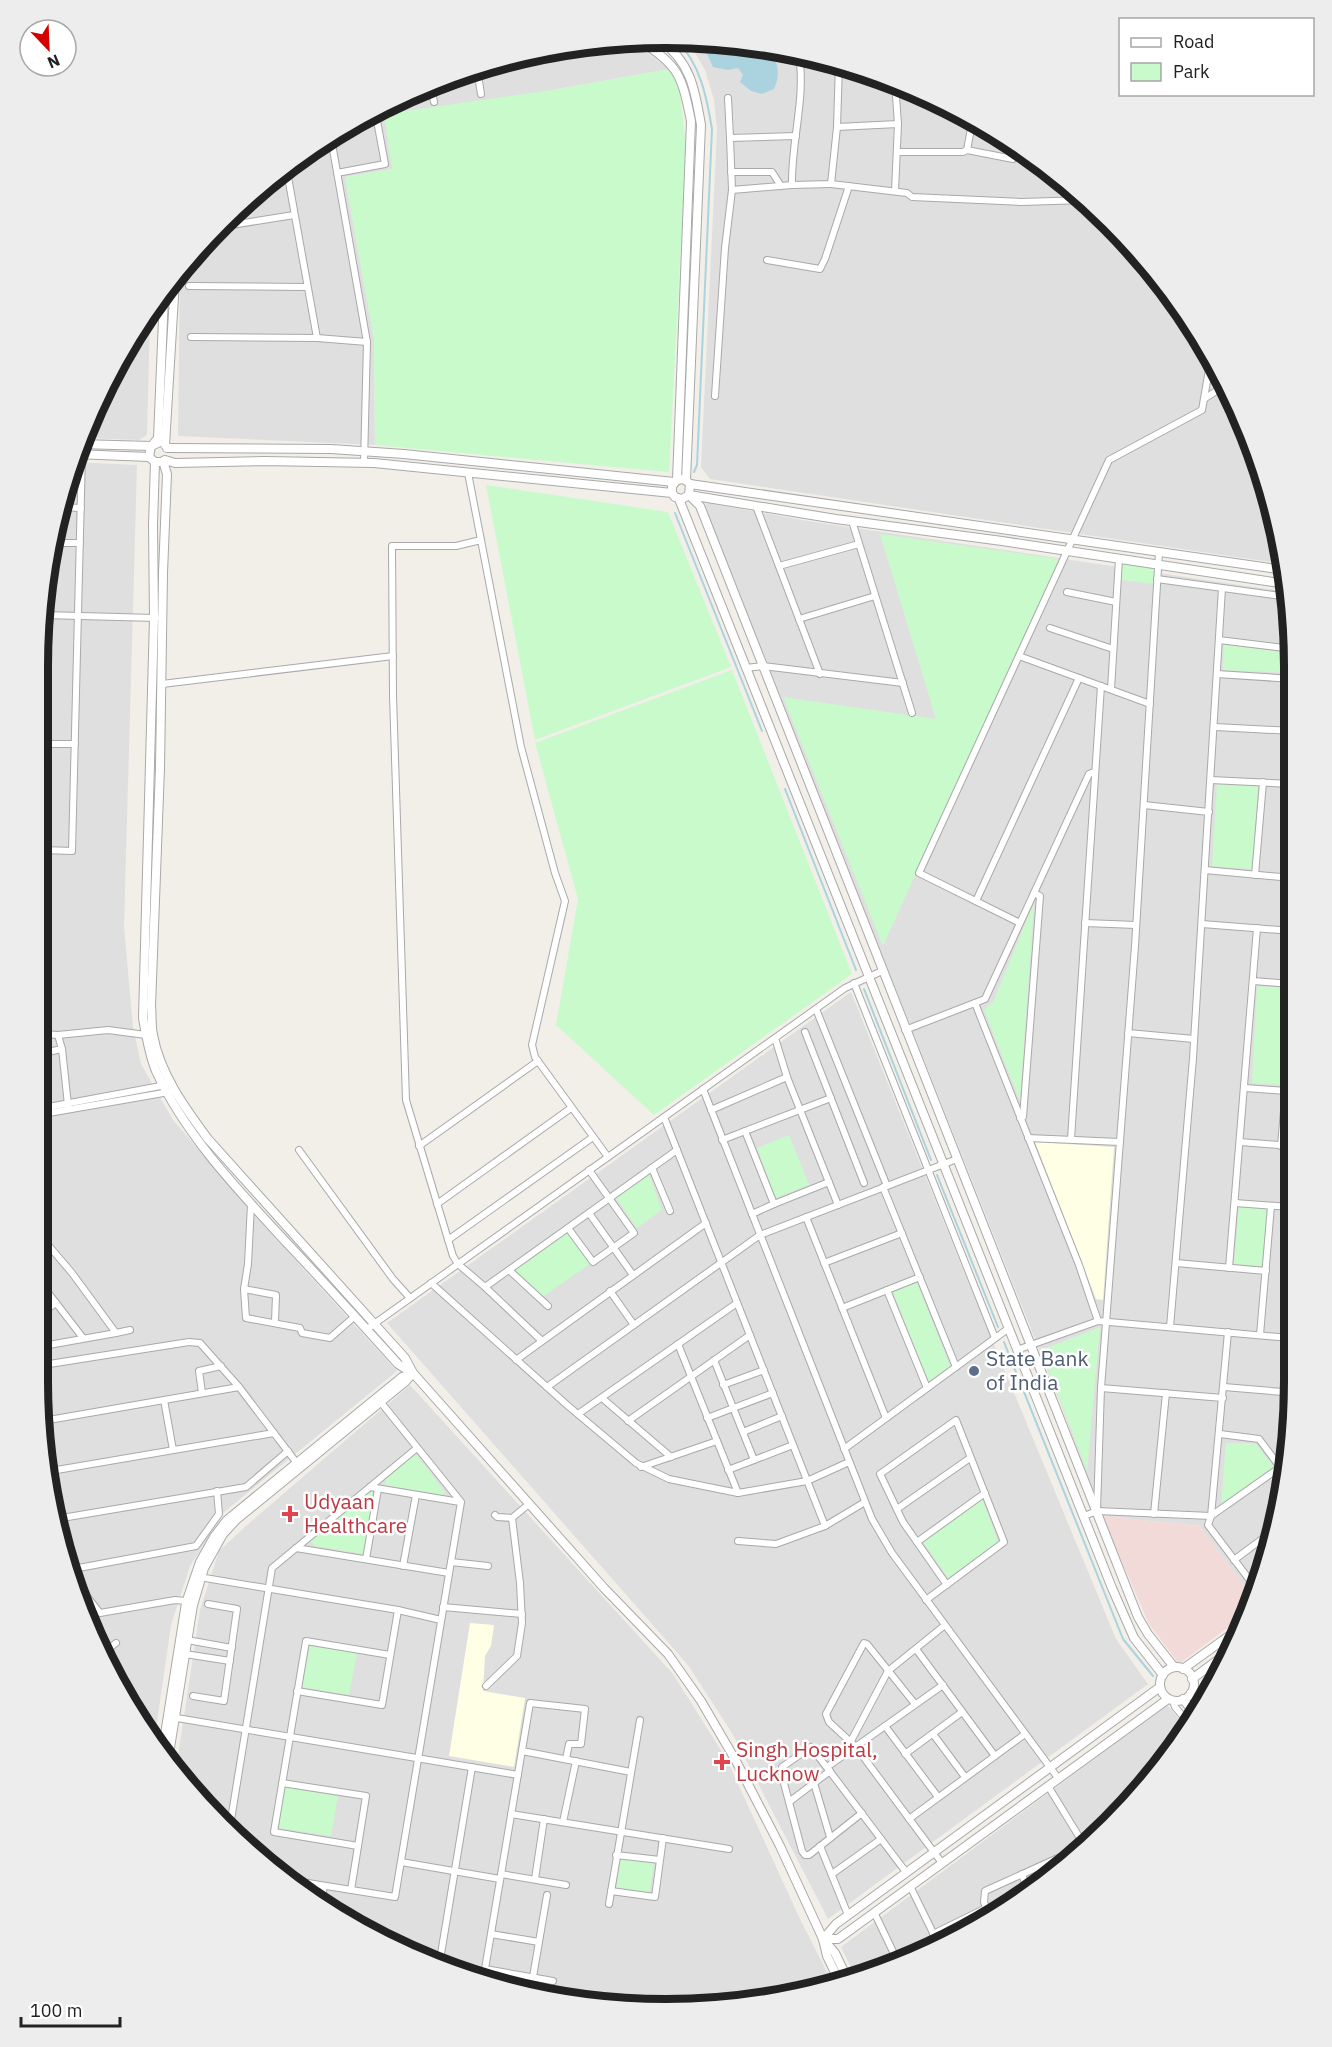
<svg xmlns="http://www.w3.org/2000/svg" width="1332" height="2047" font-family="'IBM Plex Sans',sans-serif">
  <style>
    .residential { fill: #e0dfdf }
    .commercial { fill: #f2dad9 }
    .education { fill: #ffffe5 }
    .park { fill: #c8facc }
    .water { fill: #aad3df }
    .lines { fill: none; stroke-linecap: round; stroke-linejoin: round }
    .stream { stroke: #aad3df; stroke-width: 2 }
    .minor-casing { stroke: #a9a9a9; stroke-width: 8 }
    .tertiary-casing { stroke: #a9a9a9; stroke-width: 10 }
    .minor { stroke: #fff; stroke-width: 6 }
    .tertiary { stroke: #fff; stroke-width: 8 }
    .service-dot { fill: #5c6f8a; stroke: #fff; stroke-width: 2 }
    .health-dot { fill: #e0444e; stroke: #fff; stroke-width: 2 }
    .labels { text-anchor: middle; stroke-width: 5; stroke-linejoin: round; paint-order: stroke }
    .service-label { font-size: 21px; fill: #4e5e75; stroke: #fff; text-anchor: start }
    .health-label { font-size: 21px; fill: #be3a42; stroke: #fff; text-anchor: start }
    .rim { fill: none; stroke: #222; stroke-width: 8 }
  </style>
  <rect width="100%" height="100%" fill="#f2efe9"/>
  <g class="residential">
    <path d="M627 39 670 69 552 90 392 169 345 177 374 339 375 445 178 436 180 271 194 251 284 167 388 102 504 59Z"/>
    <path d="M685 41 748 43 868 71 981 122 1081 194 1165 284 1230 388 1273 504 1283 564 710 479 701 467 717 129 714 100 705 70 692 48Z"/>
    <path d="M150 316 147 435 139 440 82 438 102 388Z"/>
    <path d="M72 462 137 465 124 927 133 1027 141 1064 173 1120 297 1262 397 1371 224 1512 190 1566 171 1625 154 1743 144 1730 71 1583 43 1463V584Z"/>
    <path d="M707 503 808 521 1288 592 1293 625 1289 1463 1261 1583 1254 1599 1199 1526 1102 1516 1058 1397 917 1042 703 510Z"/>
    <path d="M851 992 971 1289 1116 1639 1148 1684 828 1919 732 1733 688 1665 387 1323Z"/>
    <path d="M410 1385 673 1674 727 1760 800 1919 834 1986 707 2008H625L504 1988 426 1962 283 1879 221 1825 176 1769 200 1610 219 1551 246 1526Z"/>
    <path d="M1167 1705 1185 1726 1138 1796 1080 1854 981 1925 856 1977 841 1947Z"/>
  </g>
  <path class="commercial" d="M1102 1516 1199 1526 1254 1599 1250 1611 1179 1664 1149 1624Z"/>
  <g class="education">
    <path d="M1035 1142 1114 1147 1103 1300 1096 1299Z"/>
    <path d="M470 1623 494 1625 491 1646 485 1656 483 1691 525 1698 514 1767 449 1756Z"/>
  </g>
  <g class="park">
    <path d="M670 69 680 93 686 147 669 472 375 445 374 339 345 177 392 169 384 114 552 90Z"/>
    <path d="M486 485 668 512 731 667 535 740Z"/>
    <path d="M880 534 1059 559 883 946 783 697 936 719Z"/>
    <path d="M1121 561 1157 566 1156 584 1120 580Z"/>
    <path d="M1224 644 1293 654V673L1223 670Z"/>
    <path d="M732 670 852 974 654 1115 556 1025 578 899 535 743Z"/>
    <path d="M1217 784 1258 786 1252 869 1212 866Z"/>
    <path d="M1034 903 1020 1101 984 1010 993 1002Z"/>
    <path d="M1257 986 1288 988 1283 1085 1252 1083Z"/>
    <path d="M789 1135 809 1185 776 1198 757 1148Z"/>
    <path d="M649 1175 662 1210 637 1228 616 1198Z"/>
    <path d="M1239 1206 1269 1209 1264 1266 1234 1264Z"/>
    <path d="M568 1232 590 1264 541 1298 513 1272Z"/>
    <path d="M917 1283 950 1366 929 1382 893 1292Z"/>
    <path d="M1100 1327 1087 1471 1041 1350Z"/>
    <path d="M1226 1443H1255L1274 1467 1221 1505Z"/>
    <path d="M415 1453 445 1492 443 1495 385 1485 386 1478Z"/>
    <path d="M369 1492 374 1493 364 1554 315 1546 310 1541Z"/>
    <path d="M982 1499 998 1542 948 1578 923 1542Z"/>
    <path d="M310 1645 357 1653 349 1695 302 1687Z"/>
    <path d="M285 1787 338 1796 331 1836 278 1828Z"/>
    <path d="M621 1858 654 1863 649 1894 616 1888Z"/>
  </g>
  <path class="water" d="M701 41 748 43 768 48C778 61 781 74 774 89L762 94 751 91 740 82 743 75 738 68 728 70 713 67Z"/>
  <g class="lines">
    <g class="stream">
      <path d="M677 41C700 63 707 98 712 129L697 465 694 472"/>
      <path d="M675 513 762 731"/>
      <path d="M785 789 856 970"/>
      <path d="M864 989 931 1160"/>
      <path d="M937 1175 998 1327"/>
      <path d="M1004 1342 1123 1639 1153 1676"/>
    </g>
    <g class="minor-casing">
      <g id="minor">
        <path d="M477 69 481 94"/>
        <path d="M895 83 898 124 895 191"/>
        <path d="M431 86 434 102"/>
        <path d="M728 98 730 138 796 136"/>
        <path d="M837 127 898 124"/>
        <path d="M331 138 367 342 364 463"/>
        <path d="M967 150 1013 159"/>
        <path d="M897 152H963L967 150 973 118"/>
        <path d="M286 166 317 338"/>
        <path d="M731 172H772L781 186"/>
        <path d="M337 173 385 164 375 110"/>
        <path d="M831 184 907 193 912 197 1021 202 1086 200"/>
        <path d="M792 185C791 142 806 98 799 55"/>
        <path d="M732 190 792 185 831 184 837 127 839 64"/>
        <path d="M219 227 294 215"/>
        <path d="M767 260 820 269 825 259 849 186"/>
        <path d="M189 286 307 287"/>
        <path d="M191 337 317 338 367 342"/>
        <path d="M715 396 725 248 732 190 730 138"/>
        <path d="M1204 399 1227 384"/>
        <path d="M468 473 521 747 555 873 565 901 532 1045 535 1057 608 1157"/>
        <path d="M756 506 820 674"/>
        <path d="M61 507 81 508"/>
        <path d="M852 521 912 713"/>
        <path d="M481 540 456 546H392L393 696 406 1100 453 1256 458 1264 485 1287 542 1341"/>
        <path d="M52 543H80"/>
        <path d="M779 566 859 544"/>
        <path d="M1157 579 1289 597"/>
        <path d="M1067 592 1116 602"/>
        <path d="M43 615 156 618"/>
        <path d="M799 619 875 596"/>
        <path d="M1050 628 1113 649"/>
        <path d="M1219 640 1293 649"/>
        <path d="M1019 656 1150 704"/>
        <path d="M746 668 763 666 903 683"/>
        <path d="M1217 674 1293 679"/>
        <path d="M162 684 393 656"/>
        <path d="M1111 689 1119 559"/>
        <path d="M1215 727 1293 731"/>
        <path d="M43 744H75"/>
        <path d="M1211 780 1292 784"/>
        <path d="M1144 805 1209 812"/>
        <path d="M43 850 72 851 82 454"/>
        <path d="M1205 870 1292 878"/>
        <path d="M1255 875 1263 782"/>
        <path d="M976 901 1079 678"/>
        <path d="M1020 923 919 873 1109 460 1202 410 1211 358"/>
        <path d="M1085 923 1136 925"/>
        <path d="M1202 924 1292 931"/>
        <path d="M1253 981 1291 984"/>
        <path d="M854 983 995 1338"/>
        <path d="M975 1003 1079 1265 1098 1321"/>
        <path d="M816 1009 887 1186"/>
        <path d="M905 1030 985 999 1089 774 1094 772"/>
        <path d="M805 1032 864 1183"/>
        <path d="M1128 1033 1194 1039"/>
        <path d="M43 1034 58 1035 62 1049 68 1105"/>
        <path d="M58 1035 108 1030 146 1035"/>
        <path d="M775 1038 787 1077 838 1205"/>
        <path d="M43 1053 62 1049"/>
        <path d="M1245 1088 1286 1091"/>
        <path d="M703 1089 872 1519 892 1553 1058 1778"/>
        <path d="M43 1108 166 1085"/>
        <path d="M711 1110 787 1077"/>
        <path d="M43 1114 169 1092"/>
        <path d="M664 1117 825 1526"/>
        <path d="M1020 1118 1023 1117 1040 896 1034 893"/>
        <path d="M745 1131 774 1204 829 1182"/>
        <path d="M1028 1138 1120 1142"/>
        <path d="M1071 1139 1101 686"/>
        <path d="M722 1140 831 1098"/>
        <path d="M1240 1142 1291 1146"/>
        <path d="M419 1146 538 1061"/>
        <path d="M1281 1146 1291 1027"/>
        <path d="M299 1150 393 1279 410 1298"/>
        <path d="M652 1168 670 1211"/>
        <path d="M883 1187 956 1367"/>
        <path d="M1235 1203 1290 1207"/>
        <path d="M251 1204 248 1264 244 1289 246 1318 300 1328 302 1333 330 1338 355 1316"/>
        <path d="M437 1204 571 1108"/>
        <path d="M589 1213 633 1275"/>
        <path d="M752 1214 774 1204"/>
        <path d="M806 1217 886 1418"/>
        <path d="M568 1228 593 1262 634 1233 589 1170"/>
        <path d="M43 1239 72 1273 116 1333 43 1346"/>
        <path d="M448 1240 593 1137"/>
        <path d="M824 1263 902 1233"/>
        <path d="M1176 1263 1266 1271"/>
        <path d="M1229 1268 1257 928"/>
        <path d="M509 1270 548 1306"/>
        <path d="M431 1283 567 1405 636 1463 669 1479 738 1493 807 1481 849 1462"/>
        <path d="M43 1286 83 1338"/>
        <path d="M485 1287 677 1150"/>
        <path d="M244 1289 276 1295 275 1322"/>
        <path d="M887 1290 927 1388"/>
        <path d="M610 1291 634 1325"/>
        <path d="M842 1308 920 1277"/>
        <path d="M43 1312 56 1303"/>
        <path d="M1170 1327 1193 1058 1222 588"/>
        <path d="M367 1329 845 988 882 971"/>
        <path d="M1228 1332 1211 1516 1208 1525 1258 1591"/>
        <path d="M116 1333 130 1330"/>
        <path d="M1260 1335 1271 1206"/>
        <path d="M678 1344 738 1493"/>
        <path d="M1017 1350 1098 1321 1290 1338"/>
        <path d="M516 1360 706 1223"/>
        <path d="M714 1360 754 1460"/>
        <path d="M43 1365 189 1342 200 1343 239 1387 299 1466"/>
        <path d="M723 1385 764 1370"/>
        <path d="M547 1387 760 1235 957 1159"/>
        <path d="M1224 1387 1283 1392 1289 1400"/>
        <path d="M1101 1388 1223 1398"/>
        <path d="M202 1393 199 1371 221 1366"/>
        <path d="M602 1398 671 1457"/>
        <path d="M164 1400 173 1450"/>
        <path d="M578 1414 737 1303"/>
        <path d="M707 1418 773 1393"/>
        <path d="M43 1421 239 1387"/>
        <path d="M628 1421 750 1335"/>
        <path d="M743 1432 782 1416"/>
        <path d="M1220 1434 1259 1439 1280 1467"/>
        <path d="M844 1449 1009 1328"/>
        <path d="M641 1467 717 1441"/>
        <path d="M728 1470 793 1445"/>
        <path d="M45 1472 274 1433"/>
        <path d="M370 1487 460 1502"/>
        <path d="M897 1509 970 1458"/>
        <path d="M1097 1510 1101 1388 1135 946 1159 552"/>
        <path d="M1154 1514 1166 1393"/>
        <path d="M495 1515 497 1517 512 1518"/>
        <path d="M1084 1516 1097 1511 1211 1516 1289 1461"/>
        <path d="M56 1519 246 1487 288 1451"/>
        <path d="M738 1541 776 1544 825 1526 865 1502"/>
        <path d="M917 1542 985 1493"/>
        <path d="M296 1548 449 1573"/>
        <path d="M366 1559 378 1489"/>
        <path d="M1234 1560 1273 1531"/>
        <path d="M451 1562 488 1566"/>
        <path d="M403 1566 416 1495"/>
        <path d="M68 1570 196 1546 219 1514 217 1491"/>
        <path d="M68 1572 100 1613 175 1600 186 1601"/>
        <path d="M199 1577 398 1610 441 1620"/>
        <path d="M926 1600 1004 1542 956 1420 880 1474 903 1522 947 1585"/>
        <path d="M443 1607 522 1614"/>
        <path d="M187 1640 232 1648"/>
        <path d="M916 1649 995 1756"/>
        <path d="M105 1652 116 1643"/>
        <path d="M185 1654 230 1661"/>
        <path d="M486 1686 517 1656 522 1623 520 1583 512 1518 529 1504"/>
        <path d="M297 1691 382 1705 398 1610"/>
        <path d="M193 1696 224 1701 237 1609 208 1604"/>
        <path d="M1173 1701 1175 1707 1188 1722"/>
        <path d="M915 1704 867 1644 864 1643 826 1714 829 1722 856 1747 942 1863"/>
        <path d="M171 1717 518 1775"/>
        <path d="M885 1726 938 1797"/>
        <path d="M933 1734 965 1777"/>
        <path d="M851 1741 888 1671 945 1625"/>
        <path d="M522 1751 631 1772"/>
        <path d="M905 1754 962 1712"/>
        <path d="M827 1767 943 1685"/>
        <path d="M282 1783 366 1796 351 1890"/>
        <path d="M814 1783 830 1837"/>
        <path d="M1048 1786 1086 1848"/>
        <path d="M789 1802 830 1771"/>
        <path d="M862 1813 809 1855H805L802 1851 781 1772 782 1767 811 1747C843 1788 874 1830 906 1872"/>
        <path d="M511 1814 729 1849"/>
        <path d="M909 1819 1025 1734"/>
        <path d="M563 1822 576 1761"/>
        <path d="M229 1832 272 1568 417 1448"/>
        <path d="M358 1846 274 1832 306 1641 390 1655"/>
        <path d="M820 1846 848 1915"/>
        <path d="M660 1860 663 1838"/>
        <path d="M401 1862 500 1879"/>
        <path d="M1041 1866 1046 1878"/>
        <path d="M501 1874 566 1885"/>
        <path d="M832 1874 881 1839"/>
        <path d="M1022 1874 1028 1891"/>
        <path d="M283 1879 395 1897 461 1502 379 1400"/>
        <path d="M535 1879 544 1819"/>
        <path d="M910 1886 938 1943"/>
        <path d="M611 1891 655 1897 660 1860 616 1855"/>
        <path d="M321 1902 324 1886"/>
        <path d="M609 1904 640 1720"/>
        <path d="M874 1912 897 1960"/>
        <path d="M990 1918 984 1902 985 1891 1091 1843"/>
        <path d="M491 1934 539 1942"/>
        <path d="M933 1934 986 1908"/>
        <path d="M439 1966 472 1767"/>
        <path d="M533 1977 547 1895"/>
        <path d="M553 1981 485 1969 530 1703 585 1709 581 1744H569L566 1759"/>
      </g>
    </g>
    <g class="tertiary-casing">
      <g id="tertiary">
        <path d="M638 39C679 67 681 72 691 121L677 480"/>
        <path d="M660 40C691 62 695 90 701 125L686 480"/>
        <path d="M154 443 158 438 164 296"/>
        <path d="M79 444 151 446"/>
        <path d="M165 445 175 280"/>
        <path d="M167 448 331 449 404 454 674 482"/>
        <path d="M75 454 149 457 155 462H160"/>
        <path d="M149 457 151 446 158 443"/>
        <path d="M165 460 175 463 265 461 374 463 672 493 675 497 682 499 689 495 690 484 684 479 677 480 672 486V493"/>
        <path d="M163 461 167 474 163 573 160 768 151 1006C152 1016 151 1026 153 1035 160 1074 185 1108 208 1139L405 1358 413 1373 604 1588 668 1654 701 1701 736 1761 780 1846 823 1939 827 1956 840 1983"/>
        <path d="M155 462 153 525 154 618 143 1018C146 1035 149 1054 156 1071 186 1136 238 1190 286 1242 324 1282 361 1323 398 1364L412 1373"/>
        <path d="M690 484 1284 570"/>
        <path d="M689 495 700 506 1138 1617 1148 1634 1174 1667"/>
        <path d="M689 495 836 519 1002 541 1286 584"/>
        <path d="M679 499 1112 1588 1134 1638 1163 1675"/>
        <circle cx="1177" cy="1684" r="17"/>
        <path d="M1183 1669 1244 1625"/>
        <path d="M1192 1679 1234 1648"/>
        <path d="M1191 1693 1200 1704"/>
        <path d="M1183 1699 1194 1713"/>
        <path d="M162 1753 186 1603 200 1562 214 1537 227 1520 402 1377 412 1374"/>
        <path d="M168 1760 193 1605 204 1568 223 1534 236 1520 405 1382 413 1373"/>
        <path d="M823 1939H838L1168 1699"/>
        <path d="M823 1939 836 1924 1160 1687"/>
        <path d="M824 1940 835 1953 848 1980"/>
      </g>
    </g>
    <use href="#minor" class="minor"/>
    <use href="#tertiary" class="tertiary"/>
  </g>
  <circle class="service-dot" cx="974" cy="1371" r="6"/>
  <g class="health-dot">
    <path d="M287 1505h6v6h6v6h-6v6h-6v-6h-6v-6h6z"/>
    <path d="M719 1753h6v6h6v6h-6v6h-6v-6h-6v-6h6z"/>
  </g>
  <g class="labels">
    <g class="service-label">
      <text x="986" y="1366">State Bank<tspan x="986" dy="24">of India</tspan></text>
    </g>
    <g class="health-label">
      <text x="304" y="1509">Udyaan<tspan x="304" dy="24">Healthcare</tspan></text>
      <text x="736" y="1757">Singh Hospital,<tspan x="736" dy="24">Lucknow</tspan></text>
    </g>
  </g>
  <path d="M0 0H1332V2047H0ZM666 48H666A618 618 0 0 1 1284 666V1381A618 618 0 0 1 666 1999H666A618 618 0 0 1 48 1381V666A618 618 0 0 1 666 48Z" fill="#ededed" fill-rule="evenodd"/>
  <path class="rim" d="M666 48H666A618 618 0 0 1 1284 666V1381A618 618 0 0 1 666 1999H666A618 618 0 0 1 48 1381V666A618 618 0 0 1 666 48Z"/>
  <rect x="1119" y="18" width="195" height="78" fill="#ffffff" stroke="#a7a7a7" stroke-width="1.5"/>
  <rect x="1131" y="38" width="30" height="9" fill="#ffffff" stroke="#a7a7a7" stroke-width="1.5"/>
  <text x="1173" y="48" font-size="18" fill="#222222">Road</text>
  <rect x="1131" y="63" width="30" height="18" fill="#c8facc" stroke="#a7a7a7" stroke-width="1.5"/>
  <text x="1173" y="78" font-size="18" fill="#222222">Park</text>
  <g transform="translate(48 48) rotate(157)"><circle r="28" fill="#ffffff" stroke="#a7a7a7" stroke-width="1.5"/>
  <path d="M0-4.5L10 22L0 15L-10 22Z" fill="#d40000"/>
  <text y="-9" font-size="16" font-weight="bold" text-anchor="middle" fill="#222222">N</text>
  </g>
  <path d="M21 2017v9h99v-9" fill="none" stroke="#222222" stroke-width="3"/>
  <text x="30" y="2017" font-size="18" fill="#222222" stroke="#ffffff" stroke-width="4.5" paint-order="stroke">100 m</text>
</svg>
